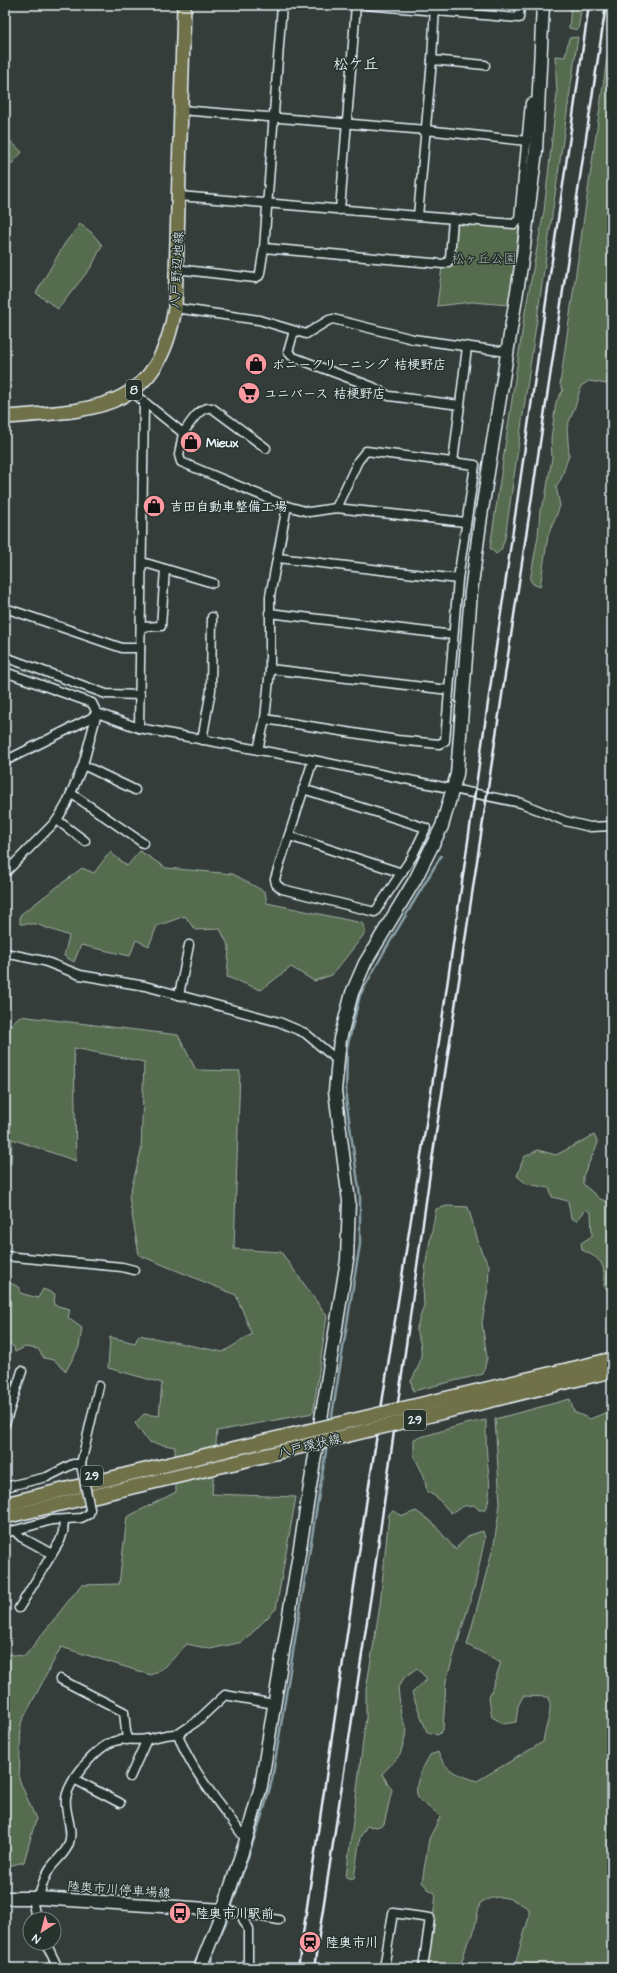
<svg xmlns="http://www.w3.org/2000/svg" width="617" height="1973" font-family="'Architects Daughter','Klee One',sans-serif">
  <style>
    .green { fill: #576c50; stroke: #a0aea4 }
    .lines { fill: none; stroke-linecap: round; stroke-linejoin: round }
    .stream { stroke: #8aa1a8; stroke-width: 2.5 }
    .street-casing { stroke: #e8f1f8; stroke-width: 11 }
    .secondary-casing { stroke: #e8f1f8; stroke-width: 15 }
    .primary-casing { stroke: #e8f1f8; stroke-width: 16 }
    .street { stroke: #26332d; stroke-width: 8 }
    .secondary { stroke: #26332d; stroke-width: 12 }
    .primary { stroke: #6f714a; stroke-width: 13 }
    .rail { stroke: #e8f1f8; stroke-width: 2.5 }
    .street-bridge-casing { stroke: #e8f1f8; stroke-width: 11; stroke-linecap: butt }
    .primary-bridge-casing { stroke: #e8f1f8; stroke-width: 16; stroke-linecap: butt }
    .street-bridge { stroke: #26332d; stroke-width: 8 }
    .primary-bridge { stroke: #6f714a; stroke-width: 13 }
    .labels { text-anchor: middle; stroke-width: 3; stroke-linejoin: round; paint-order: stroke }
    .shield { fill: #26332d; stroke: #aeb8bb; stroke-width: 1 }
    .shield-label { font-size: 12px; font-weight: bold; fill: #e8f1f8 }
    .park-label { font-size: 13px; fill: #aebcb5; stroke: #26332d }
    .street-label { font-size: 13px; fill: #e8f1f8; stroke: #26332d }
    .poi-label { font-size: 13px; font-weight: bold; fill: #e8f1f8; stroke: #26332d; text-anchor: start }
    .quarter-label { font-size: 15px; font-weight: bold; fill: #e8f1f8; stroke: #26332d }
  </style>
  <rect width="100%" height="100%" fill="#343d3a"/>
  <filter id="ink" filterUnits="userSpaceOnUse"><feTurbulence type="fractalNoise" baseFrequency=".025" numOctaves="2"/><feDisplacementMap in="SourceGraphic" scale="8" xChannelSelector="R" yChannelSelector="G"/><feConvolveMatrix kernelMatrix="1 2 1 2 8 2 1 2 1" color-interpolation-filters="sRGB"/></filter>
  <g filter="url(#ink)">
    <g class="green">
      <path d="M571 5H582L578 30 569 28Z"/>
      <path d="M612 23V370L606 384 589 381 581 386 576 404 567 427 569 455 561 479 556 486 560 506 548 536 540 587 533 584 530 580 538 536 540 510 545 499 552 458 551 439 556 402 563 390 560 384C577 264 595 144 612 23Z"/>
      <path d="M578 37 505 538 501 550 496 554 490 548 525 312 544 211 557 94 555 56 565 57 569 38Z"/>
      <path d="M5 136 22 152 5 172Z"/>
      <path d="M80 224 91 232 102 245 92 266 58 309 36 293 65 243Z"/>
      <path d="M456 224 510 228 519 227 509 305 472 302 437 306 442 267H451L453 264Z"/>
      <path d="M140 851 166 868 233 874 265 892 267 903 362 923 366 932 332 975 314 981 291 967 261 990 227 977 229 947 220 929 195 930 185 916 157 926 149 946 136 940 130 956 81 945 74 962 64 956 69 936 36 924H20V915L82 868 94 873 110 852 127 866Z"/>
      <path d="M20 1016 178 1035 196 1070 240 1071 234 1249 281 1252 327 1316 313 1413 217 1431 212 1494 296 1497 276 1609 243 1642 210 1649 187 1644 165 1667 151 1675 61 1647 21 1723 19 1779 36 1819 24 1862 5 1867V1654L25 1656 81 1585 119 1584 127 1517 176 1492 175 1447 148 1442 135 1423 144 1414 159 1416 162 1383 108 1368 110 1337 135 1343 139 1335 223 1352 252 1334 236 1295 139 1255 129 1197 141 1151 144 1062 74 1048 76 1161 12 1139 11 1164 5 1163V1030Z"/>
      <path d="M594 1135 598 1143 583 1176V1184L600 1199 612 1203V1292L610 1293 604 1286C605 1264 603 1260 582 1250L581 1243 592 1236 591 1213 586 1209 577 1221 571 1218 568 1201 552 1197 549 1188 527 1184 517 1176 524 1157 538 1150 556 1155Z"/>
      <path d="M447 1206 468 1207 481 1251 489 1265 488 1290 482 1322 487 1358 483 1374 413 1391 411 1381C423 1360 424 1351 416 1330L424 1305 423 1287 427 1256 436 1209Z"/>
      <path d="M5 1277 9 1279V1282L20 1288V1293L38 1298 43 1289 55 1294 54 1305 70 1309 68 1318 82 1328 79 1347 66 1371 54 1360 44 1358 38 1349 25 1347 15 1352 14 1347 5 1340Z"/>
      <path d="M570 1399 574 1412 590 1419 612 1410V1968H514L529 1917V1909C513 1898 498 1892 480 1903L473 1935 468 1941 460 1968H427L436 1894 428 1889 422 1882 429 1839 440 1817C435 1809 424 1806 419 1799 411 1787 424 1766 430 1755L438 1752C446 1772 458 1775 477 1781L543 1742C545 1725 553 1714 549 1697L523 1696 518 1706 516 1722 504 1724 492 1717 489 1698 501 1662 467 1645 494 1544 500 1504 495 1419Z"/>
      <path d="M486 1420C486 1433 486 1445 487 1458 489 1476 492 1492 486 1510H479L474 1505 464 1506 451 1513C443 1505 438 1496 427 1492L424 1476 414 1456V1439L465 1424Z"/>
      <path d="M393 1511 403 1516 416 1511 432 1522 455 1549 470 1535 483 1531 485 1538 475 1585 446 1681 443 1730 438 1735 427 1732 412 1693 427 1679 417 1668 405 1677 398 1687 401 1716 407 1730 400 1755 382 1774 392 1790 384 1824 377 1827 367 1826 360 1837 354 1879 346 1877 366 1717V1690L380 1605 389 1514Z"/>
    </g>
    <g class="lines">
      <g class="stream">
        <path d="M331 1422 360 1244V1196L346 1099 347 1048 360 995 385 950 441 856"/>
        <path d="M212 1968 213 1950 226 1923 265 1806 272 1780 327 1445"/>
      </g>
      <g class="street-casing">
        <g id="street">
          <path d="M366 5 519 18 520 5"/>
          <path d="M432 60 485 65"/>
          <path d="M181 110 426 130 527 141"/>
          <path d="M179 196 514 224 519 219 530 103 539 101"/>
          <path d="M340 210 356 5"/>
          <path d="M418 216 432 60 435 5"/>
          <path d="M264 248 282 5"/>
          <path d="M176 269 255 278 259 276 260 273 264 248 443 264 448 262 450 258 453 219"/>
          <path d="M175 308 259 320 306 334 329 320 333 319 413 339 507 352"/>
          <path d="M294 331 288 352 293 357 373 387 389 396 460 405"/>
          <path d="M132 392 183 433 179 455 181 462 287 506 309 512 336 508 465 522"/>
          <path d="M183 433C190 424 199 406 212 408L266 448"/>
          <path d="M453 462 467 347"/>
          <path d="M278 558 458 579"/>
          <path d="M142 562 213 583"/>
          <path d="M5 608 122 648H140"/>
          <path d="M269 613 453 635"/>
          <path d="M141 627 161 626 165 569"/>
          <path d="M5 657 106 694 140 695"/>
          <path d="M270 669 449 690"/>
          <path d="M5 672 92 703 97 713 83 765 66 805 57 820 5 873"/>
          <path d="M265 719 397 740 439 744 445 741 458 579 475 465 366 451 358 461 336 508"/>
          <path d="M139 728 144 403"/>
          <path d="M202 740 211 690 212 617"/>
          <path d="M258 750 265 719 270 669V596L287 506"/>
          <path d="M5 761 91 718 97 713 139 728 313 760 521 803 565 821 590 827 612 826"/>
          <path d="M83 765 135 790"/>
          <path d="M303 789 426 828 412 857 375 912 282 889 276 884 275 879 313 760"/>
          <path d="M72 794 143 843"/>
          <path d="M57 820 85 841"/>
          <path d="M289 836 402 873"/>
          <path d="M5 953 44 961 80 975 145 986 279 1022 305 1033 337 1060"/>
          <path d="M179 995 189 945"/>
          <path d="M5 1256 122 1267 134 1270"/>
          <path d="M5 1424 22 1371"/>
          <path d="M81 1464 99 1386"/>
          <path d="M5 1487 47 1477 73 1464H81L82 1470"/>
          <path d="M15 1531 21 1537 52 1554"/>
          <path d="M5 1533 52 1520 81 1518 89 1514 90 1509"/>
          <path d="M19 1608 60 1541 63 1532 64 1520"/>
          <path d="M60 1679 124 1712 127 1740"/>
          <path d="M178 1734C190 1770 224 1809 246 1840"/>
          <path d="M130 1777 147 1739"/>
          <path d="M74 1779 120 1803"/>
          <path d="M32 1898 36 1919"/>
          <path d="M39 1898C41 1888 44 1878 49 1870 55 1860 66 1854 69 1843 74 1828 64 1813 66 1798 69 1780 97 1746 115 1741 126 1738 137 1741 148 1739 159 1737 167 1733 178 1734L196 1722 225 1695 274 1704"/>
          <path d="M223 1910 279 1920"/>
          <path d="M240 1913 248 1929V1968"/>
          <path d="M46 1943 58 1968"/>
          <path d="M384 1968 393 1913 430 1918 423 1968"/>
        </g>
      </g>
      <g class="secondary-casing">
        <g id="secondary">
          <path d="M5 1898H39L223 1910"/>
          <path d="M200 1968 223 1910 246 1840 261 1786 347 1260 349 1201 335 1091 340 1039 352 993 365 963 415 880 442 826 457 774 471 592 481 516 523 254 536 151 543 5"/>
        </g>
      </g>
      <g class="primary-casing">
        <g id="primary">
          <path d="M5 417C93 410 158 413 175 308L184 5"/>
          <path d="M592 1364 612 1359"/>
          <path d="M595 1375 612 1371"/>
          <path d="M5 1504 236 1448"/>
          <path d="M5 1517 234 1463"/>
        </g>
      </g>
      <use href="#street" class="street"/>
      <use href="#secondary" class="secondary"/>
      <use href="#primary" class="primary"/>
      <g class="rail">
        <path d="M298 1968 367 1498 438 1048 589 5"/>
        <path d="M314 1968 373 1582 430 1173 606 5"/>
      </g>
      <g class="street-bridge-casing">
        <path id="street-bridge" d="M82 1470 90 1509"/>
      </g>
      <g class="primary-bridge-casing">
        <g id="primary-bridge">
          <path d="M236 1448 592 1364"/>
          <path d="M234 1463 595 1375"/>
        </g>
      </g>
      <use href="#street-bridge" class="street-bridge"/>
      <use href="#primary-bridge" class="primary-bridge"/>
    </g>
  </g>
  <defs>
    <g id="shop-disc" transform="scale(1.15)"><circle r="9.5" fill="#ff9aa2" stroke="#26332d"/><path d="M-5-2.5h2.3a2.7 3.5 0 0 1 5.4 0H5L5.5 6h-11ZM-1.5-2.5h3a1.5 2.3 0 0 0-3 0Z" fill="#111"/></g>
    <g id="supermarket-disc" transform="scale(1.15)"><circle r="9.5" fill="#ff9aa2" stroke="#26332d"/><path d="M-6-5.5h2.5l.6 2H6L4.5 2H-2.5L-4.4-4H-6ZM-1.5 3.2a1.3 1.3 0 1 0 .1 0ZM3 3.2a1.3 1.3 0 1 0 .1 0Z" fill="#111"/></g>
    <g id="bus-disc" transform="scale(1.15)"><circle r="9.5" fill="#ff9aa2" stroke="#26332d"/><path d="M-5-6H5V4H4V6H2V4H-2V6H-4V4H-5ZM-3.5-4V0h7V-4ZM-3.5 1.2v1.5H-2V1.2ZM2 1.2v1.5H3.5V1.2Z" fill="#111"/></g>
    <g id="station-disc" transform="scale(1.15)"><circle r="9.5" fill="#ff9aa2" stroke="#26332d"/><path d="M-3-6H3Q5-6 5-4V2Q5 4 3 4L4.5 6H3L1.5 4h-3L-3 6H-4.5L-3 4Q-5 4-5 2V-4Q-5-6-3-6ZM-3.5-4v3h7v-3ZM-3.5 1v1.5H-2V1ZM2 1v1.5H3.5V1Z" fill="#111"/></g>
  </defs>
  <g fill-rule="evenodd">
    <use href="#shop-disc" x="256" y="364"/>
    <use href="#supermarket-disc" x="249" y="393"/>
    <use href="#shop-disc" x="191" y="442"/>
    <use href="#shop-disc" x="154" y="506"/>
    <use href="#bus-disc" x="180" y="1913"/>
    <use href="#station-disc" x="310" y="1942"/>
  </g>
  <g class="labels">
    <g class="shield">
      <rect x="126" y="380" width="16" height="20" rx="3"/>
      <rect x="404" y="1410" width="22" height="20" rx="3"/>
      <rect x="81" y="1466" width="22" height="20" rx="3"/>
    </g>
    <g class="shield-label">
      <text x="134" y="394">8</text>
      <text x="415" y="1424">29</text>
      <text x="92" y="1480">29</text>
    </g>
    <g class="park-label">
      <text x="484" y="263">松ヶ丘公園</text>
    </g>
    <g class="street-label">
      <text transform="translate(176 270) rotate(-87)" y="5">八戸野辺地線</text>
      <text transform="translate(309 1445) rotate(-14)" y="5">八戸環状線</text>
      <text transform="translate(119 1889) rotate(4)" y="5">陸奥市川停車場線</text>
    </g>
    <g class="poi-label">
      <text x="272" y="369">ポニークリーニング 桔梗野店</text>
      <text x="264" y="398">ユニバース 桔梗野店</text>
      <text x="206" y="447">Mieux</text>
      <text x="170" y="511">吉田自動車整備工場</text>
      <text x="196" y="1918">陸奥市川駅前</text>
      <text x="326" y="1947">陸奥市川</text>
    </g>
    <g class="quarter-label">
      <text x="356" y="69">松ケ丘</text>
    </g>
  </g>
  <rect width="617" height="1973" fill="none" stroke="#26332d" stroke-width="20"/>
  <rect x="10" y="10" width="597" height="1953" fill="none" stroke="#e8f1f8" stroke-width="1.5" filter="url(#ink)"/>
  <g transform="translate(42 1931) rotate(216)"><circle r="19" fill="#26332d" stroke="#747f7e"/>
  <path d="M0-3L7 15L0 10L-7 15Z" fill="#ff9aa2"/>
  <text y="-6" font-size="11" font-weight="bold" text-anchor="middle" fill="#e8f1f8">N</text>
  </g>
</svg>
